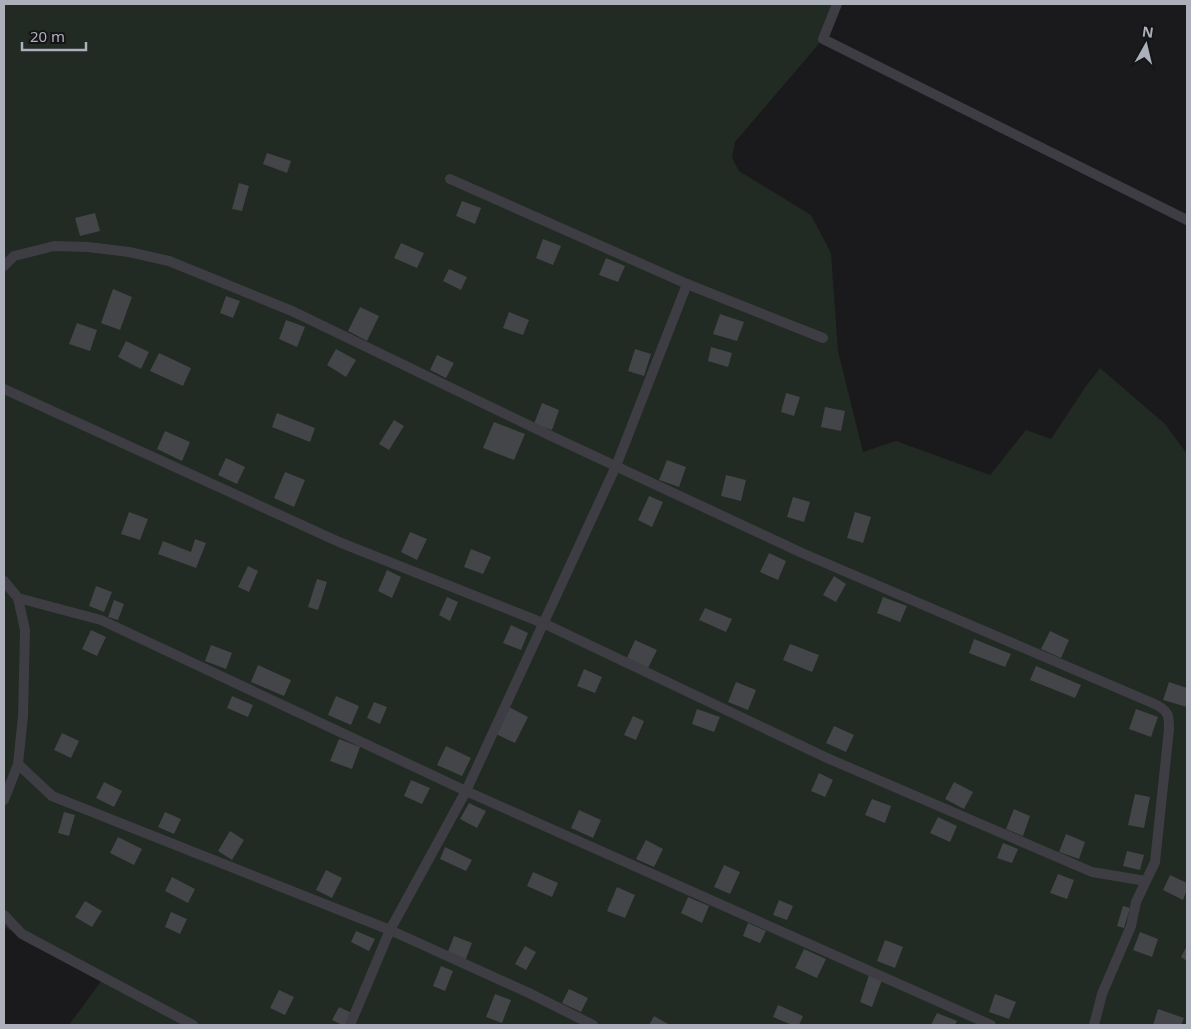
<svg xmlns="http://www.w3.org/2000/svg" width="1191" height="1029" font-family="'Noto Sans',sans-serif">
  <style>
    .green { fill: #212a23 }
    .building { fill: #444549 }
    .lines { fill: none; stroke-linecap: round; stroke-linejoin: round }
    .service { stroke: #3d3d43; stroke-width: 10 }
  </style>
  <rect width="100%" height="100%" fill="#1a1a1c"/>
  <path class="green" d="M4 4H837L823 39 735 142 732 158 739 171 811 215 831 253 838 351 863 452 896 441 990 475 1026 430 1051 439 1084 389 1100 368 1165 424 1187 454V1025H69L102 980 4 927Z"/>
  <g class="building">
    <path d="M267 153 291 161 287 173 263 164Z"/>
    <path d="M239 183 249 186 242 211 232 209Z"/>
    <path d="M462 201 481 208 475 224 456 216Z"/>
    <path d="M95 213 100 231 80 236 75 218Z"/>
    <path d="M543 239 561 246 553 265 536 258Z"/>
    <path d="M401 243 424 253 417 268 394 258Z"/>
    <path d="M606 258 625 266 618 282 599 275Z"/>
    <path d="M449 269 467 277 461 290 443 281Z"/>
    <path d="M113 289 132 297 120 330 101 323Z"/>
    <path d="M226 296 240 301 233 318 220 313Z"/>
    <path d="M360 307 379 316 367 341 348 331Z"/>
    <path d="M509 312 529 320 523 335 503 328Z"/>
    <path d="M720 314 744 322 737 341 713 334Z"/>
    <path d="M286 320 305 327 297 347 279 339Z"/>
    <path d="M77 323 97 330 90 351 69 344Z"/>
    <path d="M126 341 149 352 141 369 118 357Z"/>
    <path d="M711 347 732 353 728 367 708 361Z"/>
    <path d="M336 349 356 360 346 377 327 365Z"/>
    <path d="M635 349 651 354 644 376 628 371Z"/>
    <path d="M159 353 191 368 183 386 150 371Z"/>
    <path d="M437 355 454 363 446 378 430 370Z"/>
    <path d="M786 393 800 397 794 416 781 412Z"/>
    <path d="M542 403 559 410 552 430 534 424Z"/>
    <path d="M825 407 845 411 841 431 821 427Z"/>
    <path d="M277 413 315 428 310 442 272 427Z"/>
    <path d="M394 420 404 426 389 450 379 444Z"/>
    <path d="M494 422 525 434 514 460 483 448Z"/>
    <path d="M165 431 190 442 182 461 157 449Z"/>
    <path d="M226 458 245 467 237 484 218 475Z"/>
    <path d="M667 460 686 467 679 487 659 480Z"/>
    <path d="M285 472 305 480 294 507 274 498Z"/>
    <path d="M726 475 746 480 741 501 721 496Z"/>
    <path d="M649 496 663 502 652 527 638 520Z"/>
    <path d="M793 497 810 502 804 522 787 517Z"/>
    <path d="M129 512 148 519 140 540 121 534Z"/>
    <path d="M855 512 871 517 863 543 847 538Z"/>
    <path d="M410 532 427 539 417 560 401 552Z"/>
    <path d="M195 539 206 543 196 568 158 554 163 541 191 552Z"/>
    <path d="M471 549 491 557 483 574 464 567Z"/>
    <path d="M769 553 786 561 778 580 760 572Z"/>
    <path d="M248 566 258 571 249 592 238 587Z"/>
    <path d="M387 570 401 577 392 598 378 591Z"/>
    <path d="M834 576 846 584 836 602 823 595Z"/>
    <path d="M317 579 327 582 318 610 308 607Z"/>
    <path d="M96 586 112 592 104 612 89 606Z"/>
    <path d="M447 597 458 602 450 621 439 615Z"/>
    <path d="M883 597 907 606 900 622 877 613Z"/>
    <path d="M114 600 124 604 118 620 108 617Z"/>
    <path d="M705 608 732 619 726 632 699 620Z"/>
    <path d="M511 625 528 633 521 650 503 643Z"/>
    <path d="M91 630 106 637 97 656 82 649Z"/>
    <path d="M1050 631 1069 640 1061 658 1041 649Z"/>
    <path d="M974 639 1011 654 1005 667 969 653Z"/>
    <path d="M635 640 657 650 647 670 626 660Z"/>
    <path d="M790 644 819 655 812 672 783 660Z"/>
    <path d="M211 645 232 653 226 669 205 661Z"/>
    <path d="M258 665 291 680 284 696 251 682Z"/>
    <path d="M1036 666 1081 685 1075 698 1030 680Z"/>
    <path d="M584 669 602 677 595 693 577 686Z"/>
    <path d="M736 682 756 690 748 710 728 702Z"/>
    <path d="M1169 682 1187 688V707L1163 700Z"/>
    <path d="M232 696 253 705 248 717 227 708Z"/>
    <path d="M336 696 359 706 351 725 328 715Z"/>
    <path d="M374 702 387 707 380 724 367 718Z"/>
    <path d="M509 707 528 717 515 743 496 734Z"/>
    <path d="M697 709 720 717 714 732 692 724Z"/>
    <path d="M1136 709 1158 717 1151 737 1129 729Z"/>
    <path d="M633 716 644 721 636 740 624 735Z"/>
    <path d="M834 726 854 735 846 752 826 743Z"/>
    <path d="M62 733 79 741 71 758 54 750Z"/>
    <path d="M339 739 360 747 352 769 330 761Z"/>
    <path d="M446 746 471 758 462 776 437 765Z"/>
    <path d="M819 773 833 780 825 797 811 791Z"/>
    <path d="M411 780 430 788 422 804 404 796Z"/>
    <path d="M104 782 122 791 114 807 96 798Z"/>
    <path d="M954 782 973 792 964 809 945 799Z"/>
    <path d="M1135 794 1150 797 1144 828 1128 825Z"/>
    <path d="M872 799 891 806 885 823 865 815Z"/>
    <path d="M469 803 486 811 477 828 460 819Z"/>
    <path d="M1014 809 1030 816 1023 836 1006 829Z"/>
    <path d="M579 810 601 820 593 838 571 828Z"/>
    <path d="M64 812 75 815 69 836 58 833Z"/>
    <path d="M165 812 181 819 174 834 158 827Z"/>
    <path d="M938 817 957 826 950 842 930 833Z"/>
    <path d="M230 831 244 840 232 860 218 851Z"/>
    <path d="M1066 834 1085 842 1079 859 1059 852Z"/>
    <path d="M118 837 142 849 134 865 110 853Z"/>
    <path d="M646 840 663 849 654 867 636 859Z"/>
    <path d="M1003 843 1018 849 1012 863 997 858Z"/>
    <path d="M445 847 472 860 466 871 440 859Z"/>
    <path d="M1127 851 1144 855 1140 870 1123 866Z"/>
    <path d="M724 865 740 872 730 894 714 887Z"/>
    <path d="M326 870 342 878 332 898 316 890Z"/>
    <path d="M533 872 558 883 552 897 527 886Z"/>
    <path d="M1058 874 1074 880 1067 899 1050 893Z"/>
    <path d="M1170 875 1187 883V890L1183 900 1163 890Z"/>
    <path d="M172 877 195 889 188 903 165 891Z"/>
    <path d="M617 887 635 895 625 918 607 911Z"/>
    <path d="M688 897 709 906 702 923 681 913Z"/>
    <path d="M779 900 793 906 787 920 773 915Z"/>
    <path d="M85 901 102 911 92 927 75 917Z"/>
    <path d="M1123 906 1130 908 1124 928 1117 926Z"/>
    <path d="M171 912 187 919 180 934 165 927Z"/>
    <path d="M748 923 766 931 760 943 743 936Z"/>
    <path d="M356 931 375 939 369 951 351 942Z"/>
    <path d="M1140 932 1158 939 1152 957 1133 950Z"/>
    <path d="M454 936 472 943 465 961 447 954Z"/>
    <path d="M885 940 903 947 895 968 877 961Z"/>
    <path d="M525 946 536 952 526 970 515 964Z"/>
    <path d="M1187 946V961L1181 957Z"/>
    <path d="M804 949 826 959 817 978 795 968Z"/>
    <path d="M441 966 453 971 445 991 433 986Z"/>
    <path d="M869 975 882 980 872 1007 860 1002Z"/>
    <path d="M569 989 588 998 581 1012 562 1003Z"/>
    <path d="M279 990 294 997 285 1015 270 1008Z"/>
    <path d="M495 994 511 1000 502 1023 486 1017Z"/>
    <path d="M995 994 1016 1002 1009 1019 989 1012Z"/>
    <path d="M778 1005 803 1016 799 1025H792L773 1017Z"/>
    <path d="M339 1007 354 1014 348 1025H342L332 1020Z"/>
    <path d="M1158 1009 1184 1018 1181 1025H1153Z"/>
    <path d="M937 1013 957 1021 955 1025H931Z"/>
    <path d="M654 1016 670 1025H649Z"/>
  </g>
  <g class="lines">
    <g class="service">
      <path d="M837 4 823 39 1187 220"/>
      <path d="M450 179 687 284 823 338"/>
      <path d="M4 266 14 256 54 246 88 247 129 252 169 261 292 311 549 435 802 553 1157 705C1169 712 1169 716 1169 729L1155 862 1136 902 1131 926 1102 994 1094 1025"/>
      <path d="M4 389 339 542 543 623 827 758 1092 872 1146 881"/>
      <path d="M4 581 18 598 101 620 466 791 991 1025"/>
      <path d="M18 764 52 796 390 930 529 993 593 1025"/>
      <path d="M4 800 18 764 23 716 25 630 18 598"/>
      <path d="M4 915 22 934 193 1025"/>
      <path d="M350 1025 390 930 466 791 616 466 687 284"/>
    </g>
  </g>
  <rect width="1191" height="1029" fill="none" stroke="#acb0bb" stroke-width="10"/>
  <g transform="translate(1146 45) rotate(8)" stroke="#151517" stroke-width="4" paint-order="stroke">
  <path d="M0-4L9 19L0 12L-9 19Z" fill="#acb0bb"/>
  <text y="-8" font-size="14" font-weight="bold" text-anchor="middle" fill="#acb0bb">N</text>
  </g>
  <path d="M22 42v8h64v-8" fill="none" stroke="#acb0bb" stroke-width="2.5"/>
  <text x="30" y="42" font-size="15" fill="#acb0bb" stroke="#151517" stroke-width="4" paint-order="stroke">20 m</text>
</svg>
